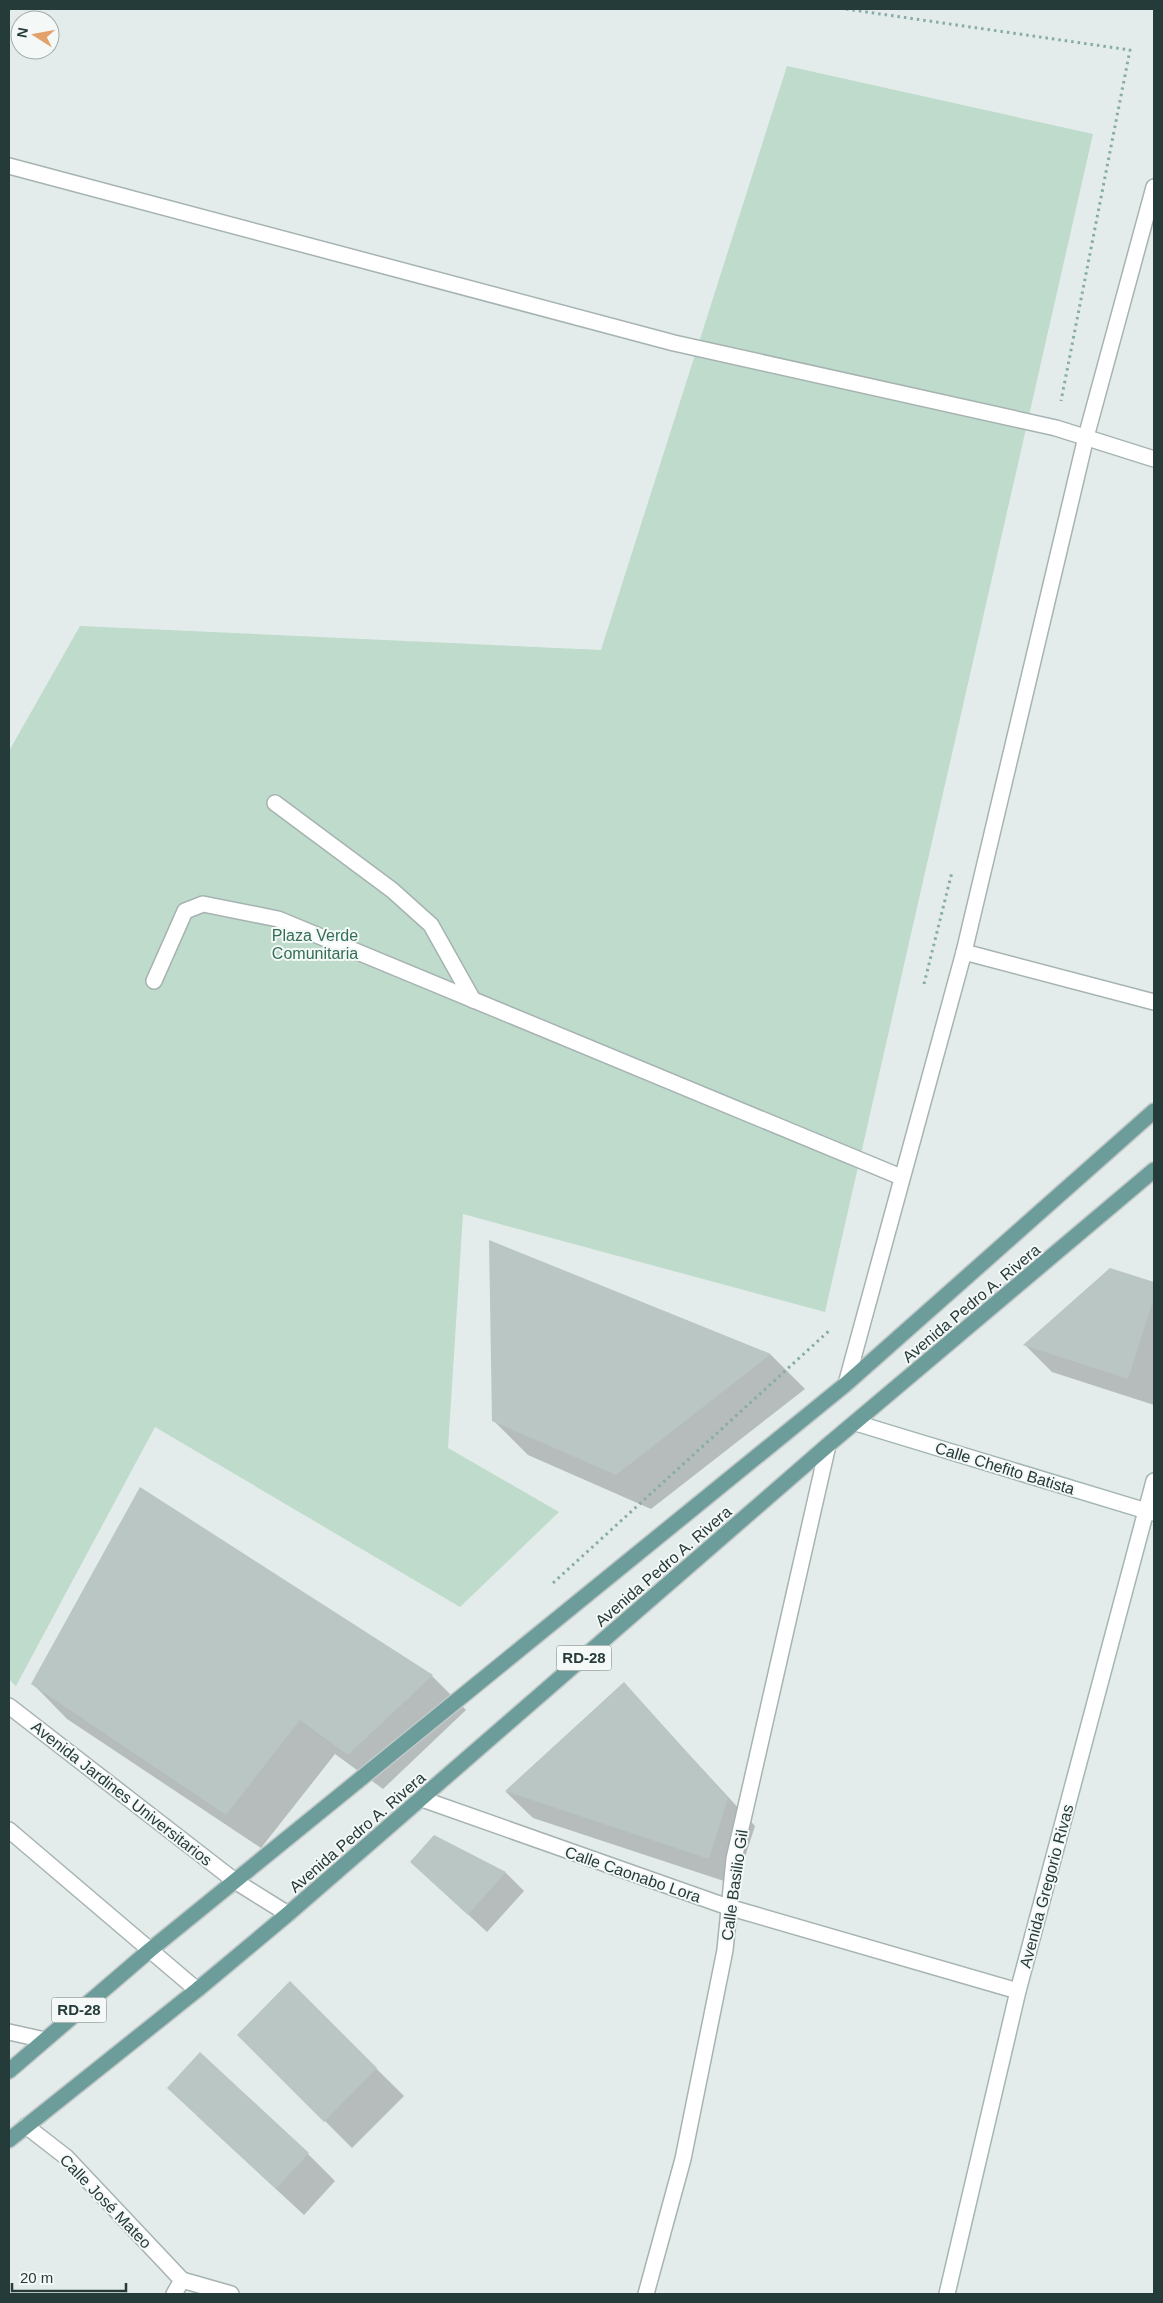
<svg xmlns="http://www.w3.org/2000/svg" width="1163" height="2303" font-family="Arial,sans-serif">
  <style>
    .green { fill: #bedbcc }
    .shadow { fill: #0003 }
    .building { fill: #b9c6c3 }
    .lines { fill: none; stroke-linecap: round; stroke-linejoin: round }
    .lane-casing { stroke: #a6b3b2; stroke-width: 18 }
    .street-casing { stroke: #a6b3b2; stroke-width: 18 }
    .secondary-casing { stroke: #a3b6b3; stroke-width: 18 }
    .primary-casing { stroke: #c2c8c8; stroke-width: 18 }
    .path { stroke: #87aca8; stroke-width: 3; stroke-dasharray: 2.5 4; stroke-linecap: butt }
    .lane { stroke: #fff; stroke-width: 15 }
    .street { stroke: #fff; stroke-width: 15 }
    .secondary { stroke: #fff; stroke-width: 15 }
    .primary { stroke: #6c9d9a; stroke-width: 15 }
    .labels { text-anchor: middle; stroke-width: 4; stroke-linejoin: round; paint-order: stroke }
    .shield { fill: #f4f8f7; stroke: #637473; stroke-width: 1 }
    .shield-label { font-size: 15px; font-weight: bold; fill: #253b3a }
    .park-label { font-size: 16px; fill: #336e56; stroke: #f4f8f7 }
    .street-label { font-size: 16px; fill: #253b3a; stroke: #f4f8f7 }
  </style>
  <rect width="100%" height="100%" fill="#e3ecea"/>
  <path class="green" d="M787 66 1093 134 825 1312 463 1214 448 1448 559 1512 460 1607 155 1427 16 1686 9 1679V751L80 626 601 650Z"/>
  <g class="shadow">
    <path d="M490 1242 771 1355 805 1389 651 1509 528 1455 493 1420Z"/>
    <path d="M1111 1270 1154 1284V1405L1052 1372 1025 1345Z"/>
    <path d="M432 1676 466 1710 383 1789 335 1754 261 1848 67 1719 33 1684Z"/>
    <path d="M624 1684 755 1826 736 1885 533 1818 506 1792Z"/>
    <path d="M435 1836 506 1873 524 1891 487 1932 431 1880Z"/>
    <path d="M290 1983 404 2096 352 2148 239 2035Z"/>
    <path d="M196 2115 308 2154 335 2181 304 2215Z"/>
  </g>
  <g class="building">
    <path d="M489 1240 771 1354 616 1475 492 1421Z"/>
    <path d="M1110 1268 1154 1282V1298L1128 1379 1023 1345Z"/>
    <path d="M140 1487 433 1675 348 1755 300 1720 226 1815 31 1684Z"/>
    <path d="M624 1682 728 1798 709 1859 505 1791Z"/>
    <path d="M434 1835 506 1872 468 1915 410 1862Z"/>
    <path d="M290 1981 377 2068 324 2122 237 2035Z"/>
    <path d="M200 2052 309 2153 276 2189 167 2088Z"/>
  </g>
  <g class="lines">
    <g class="lane-casing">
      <g id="lane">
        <path d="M275 803 392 890 431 925 473 1000"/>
        <path d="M154 981 185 911 203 904 278 919 901 1177"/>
        <path d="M9 2032 45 2040"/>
      </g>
    </g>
    <g class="street-casing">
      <g id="street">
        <path d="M9 166 674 343 1056 428 1154 459"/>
        <path d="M964 952 1154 1002"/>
        <path d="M846 1384 964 952 1086 437 1154 187"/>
        <path d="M9 1706 235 1881 288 1914"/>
        <path d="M422 1799 728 1907 1018 1991"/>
        <path d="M9 1830 197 1990"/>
        <path d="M26 2126 66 2157 182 2280"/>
        <path d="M182 2280 231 2294"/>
        <path d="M174 2294 182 2280"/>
        <path d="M646 2294 683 2159 725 1950 734 1859 828 1445"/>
      </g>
    </g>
    <g class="secondary-casing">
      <g id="secondary">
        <path d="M856 1423 1153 1513"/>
        <path d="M947 2294 1018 1991 1154 1481"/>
      </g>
    </g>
    <g class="primary-casing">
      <g id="primary">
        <path d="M9 2071 150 1950 846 1384 1154 1111"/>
        <path d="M9 2140 197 1990 288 1914 828 1445 1154 1170"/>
      </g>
    </g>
    <g class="path">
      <path d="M846 9 1130 50 1061 401"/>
      <path d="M924 984 952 872"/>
      <path d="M553 1583 831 1329"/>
    </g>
    <use href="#lane" class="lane"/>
    <use href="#street" class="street"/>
    <use href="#secondary" class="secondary"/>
    <use href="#primary" class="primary"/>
  </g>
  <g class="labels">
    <g class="shield">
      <rect x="556.5" y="1645.5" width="55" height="25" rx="4"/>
      <rect x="51.5" y="1997.5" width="55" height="25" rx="4"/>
    </g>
    <g class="shield-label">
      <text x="584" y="1663">RD-28</text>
      <text x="79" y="2015">RD-28</text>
    </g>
    <g class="park-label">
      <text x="315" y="941">Plaza Verde<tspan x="315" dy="18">Comunitaria</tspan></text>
    </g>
    <g class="street-label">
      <text transform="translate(971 1303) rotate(-40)" y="6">Avenida Pedro A. Rivera</text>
      <text transform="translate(1005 1468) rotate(17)" y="6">Calle Chefito Batista</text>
      <text transform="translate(663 1566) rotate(-41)" y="6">Avenida Pedro A. Rivera</text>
      <text transform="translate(122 1793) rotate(38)" y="6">Avenida Jardines Universitarios</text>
      <text transform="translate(357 1832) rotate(-41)" y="6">Avenida Pedro A. Rivera</text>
      <text transform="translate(633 1874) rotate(19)" y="6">Calle Caonabo Lora</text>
      <text transform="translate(734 1885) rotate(-82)" y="6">Calle Basilio Gil</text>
      <text transform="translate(1046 1886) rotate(-75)" y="6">Avenida Gregorio Rivas</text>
      <text transform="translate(106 2201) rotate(46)" y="6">Calle José Mateo</text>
    </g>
  </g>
  <rect width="1163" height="2303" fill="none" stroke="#253b3a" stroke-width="20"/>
  <g transform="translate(35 35) rotate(281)"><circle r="24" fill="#f4f8f7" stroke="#a1acab"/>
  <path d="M0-4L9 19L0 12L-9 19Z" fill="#e4a069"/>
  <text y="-8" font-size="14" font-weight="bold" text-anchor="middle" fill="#253b3a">N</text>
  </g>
  <path d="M12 2283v8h114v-8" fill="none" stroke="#253b3a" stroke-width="2.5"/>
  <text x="20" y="2283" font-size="15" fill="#253b3a" stroke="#f4f8f7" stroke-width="4" paint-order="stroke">20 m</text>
</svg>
